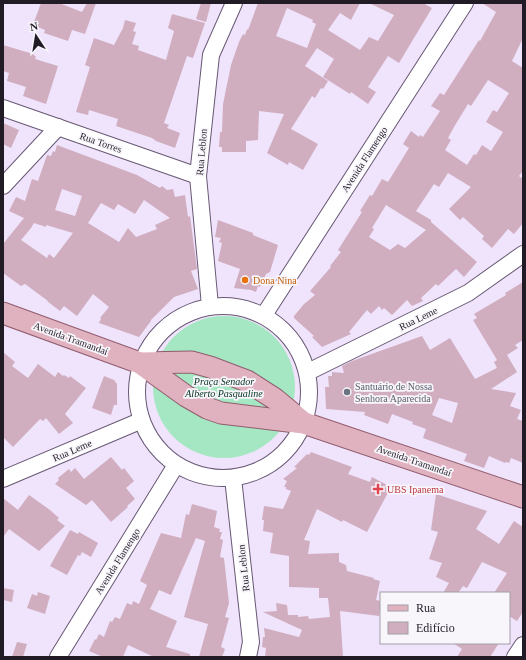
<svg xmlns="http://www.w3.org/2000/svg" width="526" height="660" font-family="'Times New Roman',serif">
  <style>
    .green { fill: #a6e7c3 }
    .building { fill: #d0aec0; fill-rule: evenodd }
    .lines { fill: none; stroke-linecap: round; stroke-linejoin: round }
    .minor-casing { stroke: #675873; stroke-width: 18 }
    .major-casing { stroke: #905c6e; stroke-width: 23 }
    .minor { stroke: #fff; stroke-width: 16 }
    .major { stroke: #e0b2bf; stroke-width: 21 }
    .food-dot { fill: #e8710a; stroke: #f8f5fb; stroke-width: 1.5 }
    .worship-dot { fill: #6b7280; stroke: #f8f5fb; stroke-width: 1.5 }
    .health-dot { fill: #e0444e; stroke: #f8f5fb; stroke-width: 1.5 }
    .labels { text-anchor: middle; stroke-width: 3.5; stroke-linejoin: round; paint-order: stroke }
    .street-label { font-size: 10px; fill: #211b26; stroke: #f8f5fb }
    .food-label { font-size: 10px; fill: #c56008; stroke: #f8f5fb; text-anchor: start }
    .park-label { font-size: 10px; font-style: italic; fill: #02331f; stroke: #f8f5fb }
    .worship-label { font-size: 10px; fill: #5b616d; stroke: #f8f5fb; text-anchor: start }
    .health-label { font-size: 10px; fill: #be3a42; stroke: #f8f5fb; text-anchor: start }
  </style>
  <rect width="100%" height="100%" fill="#f0e3fc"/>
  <circle class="green" cx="224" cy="387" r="71"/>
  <g class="building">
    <path d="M41 3H59L82 12 87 3H96L85 34 72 30 68 41 44 33 45 30 33 25Z"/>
    <path d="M201 3H211L206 22 196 19Z"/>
    <path d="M258 3H360L351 20 340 13 328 30 360 50 369 37 378 41 394 15 369 3H423L432 8 399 63 388 56 368 87 376 92 368 104 351 92 350 94 323 77 334 59 317 48 305 66 328 81 323 89 321 88 315 98 312 96 291 129 318 144 303 170 289 162 288 165 267 153 284 114 259 111 258 140 246 141V152H222V147H219L220 132H222L223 104 231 65 239 42 243 34 245 35 247 29 248 30ZM287 8 313 20 312 22 316 24 307 48 276 36Z"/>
    <path d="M482 3H523V38L512 61 523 68V171L519 176 523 179V223L514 234 508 229 492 248 482 239 484 236 463 217 460 220 449 209 471 187 448 173 439 187 434 184 416 211 431 220V222L477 262 464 277 456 269 438 286 436 284 421 298 423 301 412 306 407 300 392 315 384 308 382 310 379 306 371 314 367 310 349 332 351 334 322 347 312 337 314 336 294 318V316L304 304 315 295 310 291 331 267 330 266 341 252 338 250 362 212 360 211 370 195 372 196 382 179 388 182 409 148 403 144 411 131 419 137 420 135 423 137 440 111 431 106 440 93 444 95 479 40 480 41 495 14 496 12ZM488 80 509 93 497 112 493 110 486 122 503 132 491 151 482 145 476 155 474 154 467 165 445 150 451 140 448 138 454 127 468 104 471 106ZM386 205 426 230 405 248 398 244 390 250 369 237 374 229 372 228Z"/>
    <path d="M172 14 205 23 193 58 187 56 164 123 169 125 167 128 180 133 175 148 156 141 152 138 116 126 118 119 89 110 88 115 76 112 90 67 85 65 94 38 114 45 123 28 125 20 136 23 133 31 136 32 132 44 139 46 138 50 166 60 174 31 168 28Z"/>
    <path d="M3 45 33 54 36 57 35 59 58 66 46 104 23 96 26 87 7 81 9 73 3 71Z"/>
    <path d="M3 123 19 130 11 148 3 144Z"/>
    <path d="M57 145 137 175 160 188 162 186 167 190 173 189 175 197 185 195 188 217 190 216 197 269 191 271 198 289 174 297 151 320V321L139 337 99 323 101 319 100 318 109 307 93 294 77 316 64 306 60 311 47 301H48L25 284 21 286 3 273V244L24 218 9 211 16 197 25 201 32 179 38 181 47 155 51 156 53 151 55 152ZM62 189 82 196 75 216 55 210ZM144 200 170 218 155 225 157 229 136 237 128 228 119 242 88 223 101 203 114 210 118 204 135 214ZM34 223 46 227V225L73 233 54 258 49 254 47 258 21 240 31 228Z"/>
    <path d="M218 220 253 233V235L278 245 270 272 266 274 260 287 258 286 256 292 251 290 234 288 240 269 218 261 222 243 219 242 221 238 215 237Z"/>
    <path d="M523 282V340L515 345 518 348 507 355 517 372 491 389 516 393 510 406 521 410 517 419 523 421V463L511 458 509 463 506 462 505 463 489 456 484 468 464 461 467 454 423 438 426 429 412 424 413 422 392 414 388 424 364 415 365 412 326 409 325 387H329L328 376H332V372L344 373 342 366 352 361 422 336 430 350 450 338 475 379 497 368 494 362 497 360 473 320 477 318 474 314 506 295 505 293ZM439 398 458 403 452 423 432 415Z"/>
    <path d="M3 352 15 362 12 366 28 378 38 364 55 377 58 372 63 376 64 375 69 378 70 376 86 388 65 414 73 423 59 434 46 418 43 421 40 419 13 447 3 437Z"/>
    <path d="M104 376 114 380 117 384V405H114L111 415 92 408Z"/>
    <path d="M311 452 352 467 348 474 370 482 372 477 391 487 367 532 343 520 342 522 317 509 304 540 310 541 308 554 339 553V562L346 565 347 571 374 578 373 579 380 581 376 600 381 601 379 616 340 611 343 657H265L266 648 262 647 263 637H265L264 628 299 637 302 630 263 612 277 611 276 603 287 605 288 615H298V617L308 616 309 619 330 617 328 598H319V588L289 587V556L270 553 273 533 263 531 264 520H262L264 506 283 509 291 491 286 489V487H284L287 481 283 479 297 468 294 467 307 454 309 455Z"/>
    <path d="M111 457 122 470 124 468 134 481 126 488 135 499 127 506 128 507 111 522 92 500 86 505 55 484 59 480 58 478 69 469 71 472 75 468 84 479Z"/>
    <path d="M436 494 487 511 476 529 499 544 514 521 523 527V612L517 621 509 616V593H494L507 573 482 562 467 588 463 586 458 593H443L449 583 436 577 442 563 429 559 438 532 431 530Z"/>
    <path d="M29 495 50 510 59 518 57 520 65 526 39 551 9 529 3 537V498L18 510Z"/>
    <path d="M192 504 217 511 214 527 220 529 219 532H222L220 539 223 540 220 557 224 558 229 603 225 617 229 618 221 647 225 649 222 657H199L208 624 184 617 205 541 196 538 171 595 159 590 150 609 177 621 166 647 190 654V657H154L128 645 123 657H103L89 651 95 639 96 640 99 634 104 637 110 621 112 622 115 617 120 619 127 603 132 605 133 601 139 604 147 585 140 581 161 533 181 538 186 514 189 515Z"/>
    <path d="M70 530 78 534 79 532 98 543 91 557 82 552 80 556 78 555 67 575 50 566Z"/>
    <path d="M3 588 14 590 12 602 3 600Z"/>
    <path d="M38 592 50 596 45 614 27 608 32 594 37 596Z"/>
    <path d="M17 642 27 644 23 657H12Z"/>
    <path d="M453 643H499L490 657H457L462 649Z"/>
  </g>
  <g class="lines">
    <g class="minor-casing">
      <g id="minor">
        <path d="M3 108 198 176"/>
        <path d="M3 186 58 127"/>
        <circle cx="223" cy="392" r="86"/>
        <path d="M210 306 198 176 211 55 234 3"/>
        <path d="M264 315 465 3"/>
        <path d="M308 372 468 293 523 254"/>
        <path d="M233 478 251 642 248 657"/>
        <path d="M3 479 140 421"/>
        <path d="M58 657 176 465"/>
        <path d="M515 657 523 645"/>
      </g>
    </g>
    <g class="major-casing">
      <g id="major">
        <path d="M3 313 140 363 186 396 207 408 221 413 304 423 523 497"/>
        <path d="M140 363 192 362 210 367 247 381 275 399 304 423"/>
      </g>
    </g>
    <use href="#minor" class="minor"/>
    <use href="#major" class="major"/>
  </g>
  <circle class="food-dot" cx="245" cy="280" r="4"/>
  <circle class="worship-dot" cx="347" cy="392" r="4"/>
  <path class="health-dot" d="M376 483h4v4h4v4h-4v4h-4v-4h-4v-4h4z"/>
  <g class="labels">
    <g class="street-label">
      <text transform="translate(101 142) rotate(19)" y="4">Rua Torres</text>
      <text transform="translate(201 152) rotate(-85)" y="4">Rua Leblon</text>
      <text transform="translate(364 159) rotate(-57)" y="4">Avenida Flamengo</text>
      <text transform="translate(418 318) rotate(-26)" y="4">Rua Leme</text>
      <text transform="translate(71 338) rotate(20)" y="4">Avenida Tramandaí</text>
      <text transform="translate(72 450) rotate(-23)" y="4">Rua Leme</text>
      <text transform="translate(414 460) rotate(19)" y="4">Avenida Tramandaí</text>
      <text transform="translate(117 561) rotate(-58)" y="4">Avenida Flamengo</text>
      <text transform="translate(243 568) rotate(-96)" y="4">Rua Leblon</text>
    </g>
    <g class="food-label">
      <text x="253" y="284">Dona Nina</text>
    </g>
    <g class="park-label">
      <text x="224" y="385">Praça Senador<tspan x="224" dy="12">Alberto Pasqualine</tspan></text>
    </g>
    <g class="worship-label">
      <text x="355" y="390">Santuário de Nossa<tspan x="355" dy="12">Senhora Aparecida</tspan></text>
    </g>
    <g class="health-label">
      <text x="387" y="493">UBS Ipanema</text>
    </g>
  </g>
  <rect width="526" height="660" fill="none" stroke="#211b26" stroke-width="8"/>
  <rect x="380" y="592" width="130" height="52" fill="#f8f5fb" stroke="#a29ea6"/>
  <rect x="388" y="605" width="20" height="6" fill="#e0b2bf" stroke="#a29ea6"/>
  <text x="416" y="612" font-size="12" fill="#211b26">Rua</text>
  <rect x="388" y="622" width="20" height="12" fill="#d0aec0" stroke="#a29ea6"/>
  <text x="416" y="632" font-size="12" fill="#211b26">Edifício</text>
  <g transform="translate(36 36) rotate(348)" stroke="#f8f5fb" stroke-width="3" paint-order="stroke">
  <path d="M0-3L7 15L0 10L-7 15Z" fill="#211b26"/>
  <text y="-6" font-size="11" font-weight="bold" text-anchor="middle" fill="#211b26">N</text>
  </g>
</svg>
